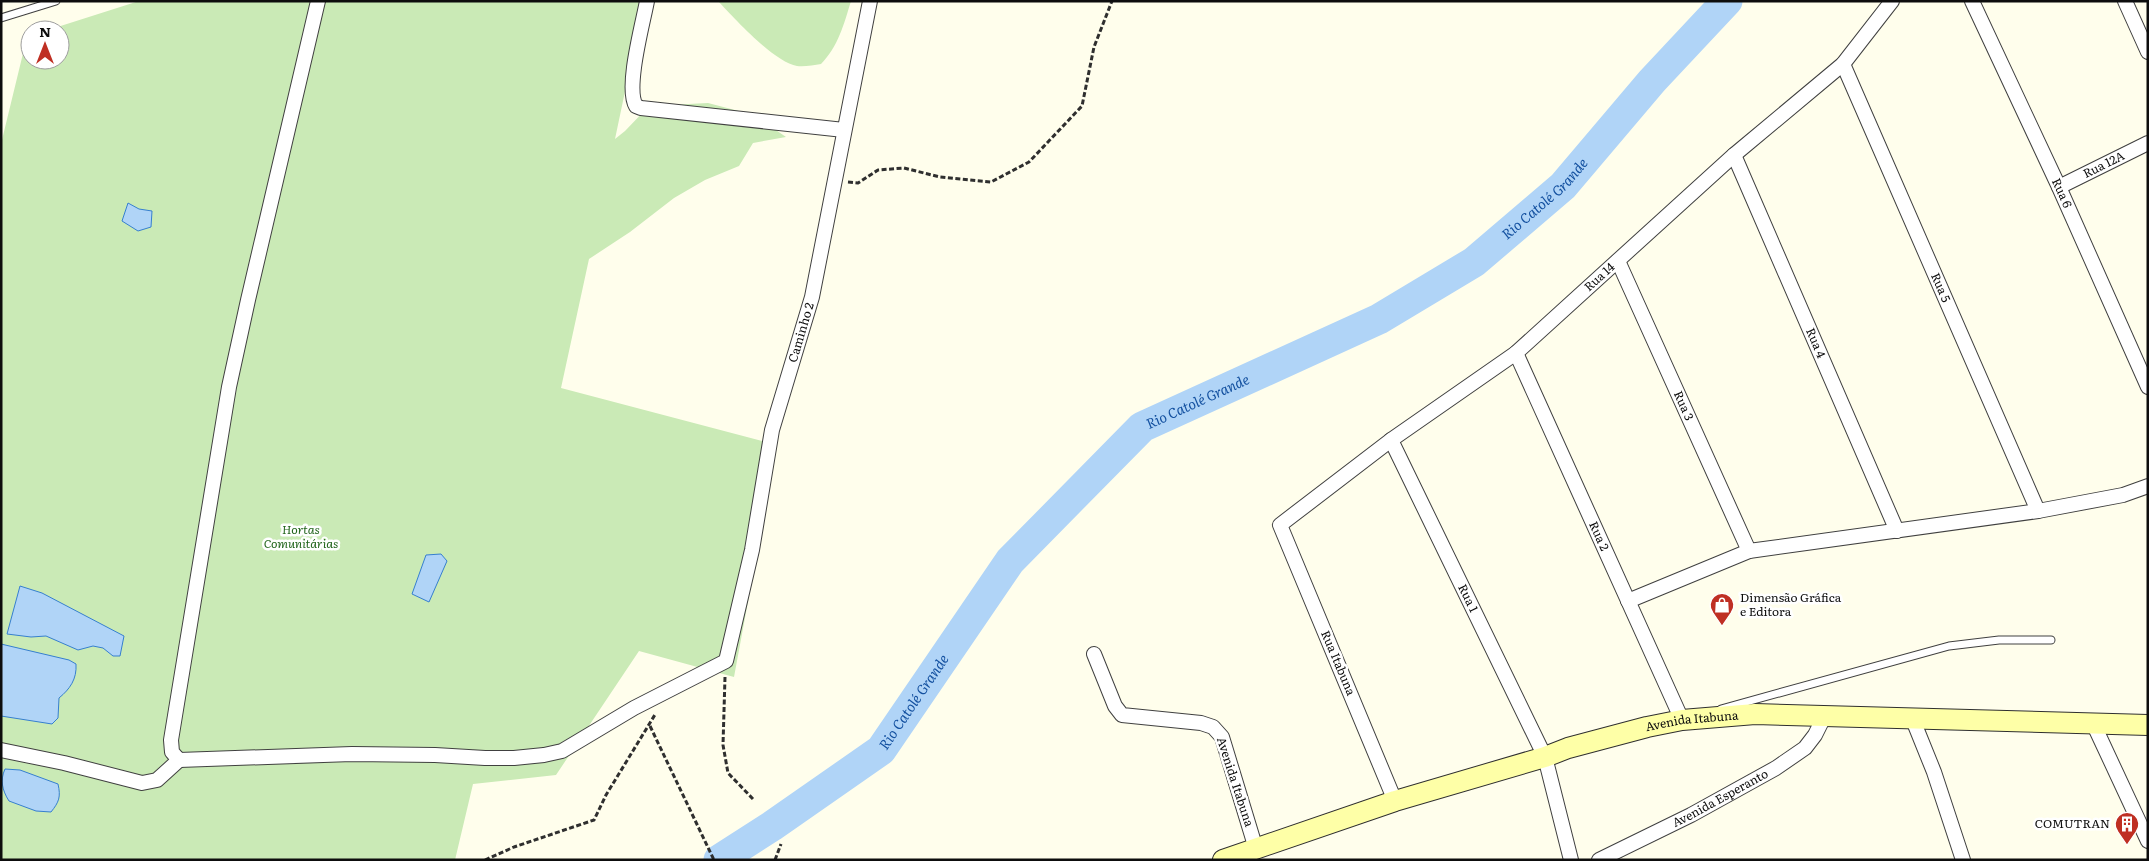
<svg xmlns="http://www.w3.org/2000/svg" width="2149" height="861" font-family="Literata,serif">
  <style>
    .green { fill: #caeab6 }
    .water { fill: #b0d4f7; stroke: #367fcf }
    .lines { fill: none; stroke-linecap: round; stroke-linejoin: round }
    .river { stroke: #b0d4f7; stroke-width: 31 }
    .service-casing { stroke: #404040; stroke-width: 9 }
    .minor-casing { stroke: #404040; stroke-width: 16 }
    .secondary-casing { stroke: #2f2f2f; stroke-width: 22 }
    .path { stroke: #2f2f2f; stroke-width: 3; stroke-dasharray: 5 2.5; stroke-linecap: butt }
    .service { stroke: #fff; stroke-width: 7 }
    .minor { stroke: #fff; stroke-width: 14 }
    .secondary { stroke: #feffa7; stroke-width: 20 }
    .labels { text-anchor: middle; stroke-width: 5; stroke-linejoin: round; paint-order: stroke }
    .street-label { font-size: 12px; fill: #0d0d0d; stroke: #fff }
    .park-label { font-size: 12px; font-style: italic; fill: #22651c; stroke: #fff }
    .poi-label { font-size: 12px; fill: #0d0d0d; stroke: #fff; text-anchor: start }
    .water-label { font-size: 14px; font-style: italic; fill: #1451a0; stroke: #fff }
  </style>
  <rect width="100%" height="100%" fill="#fffeec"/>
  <g class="green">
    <path d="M139 1H644L615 139 625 131 649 106 708 103 754 115 786 137 753 143 739 166 705 180 674 198 630 232 589 259 561 388 777 445 734 677 639 651 556 775 473 784 455 860H1V144L27 37 30 36V60H60V30H48Z"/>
    <path d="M718 1H851C844 24 838 47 821 64 814 65 804 67 797 66 774 62 734 18 718 1Z"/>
  </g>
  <g class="water">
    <path d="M128 203 139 209 152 211 151 227 138 231 122 221Z"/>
    <path d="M441 554 447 561 429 602 412 594 426 555Z"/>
    <path d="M20 586 42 593 124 636 120 656H113L103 648 93 646 78 650 46 636 31 637 7 634Z"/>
    <path d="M1 644 69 660 76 664C77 679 70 689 59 698L58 718 52 724 1 716Z"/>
    <path d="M5 769 20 770 58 784C61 797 59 802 51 812L36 811 9 801C2 790 0 780 5 769Z"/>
  </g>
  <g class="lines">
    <path class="river" id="s1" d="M719 860 772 826 881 750 1010 561 1142 427 1379 319 1474 262 1563 186 1652 81 1727 1"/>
    <g class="service-casing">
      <g id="service">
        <path d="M1 18 56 1"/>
        <path d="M1721 709 1949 646 1999 640H2051"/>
      </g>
    </g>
    <g class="minor-casing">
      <g id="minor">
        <path id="s2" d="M318 1 248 300 229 387 171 740 172 752 179 760 352 754 435 755 485 758H514L544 755 562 751 634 708 726 661 752 550 772 430 812 297 870 1"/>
        <path d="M647 1C643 23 625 88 636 106L641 108 844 130"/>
        <path id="s3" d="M1972 1 2059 187 2148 387"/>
        <path d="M2125 1 2148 52"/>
        <path id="s4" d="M1843 64 2038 511"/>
        <path id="s5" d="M1734 155 1897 531"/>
        <path id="s6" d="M2059 187 2148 143"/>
        <path id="s7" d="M1618 261 1749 551"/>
        <path id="s8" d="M1516 353 1682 720"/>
        <path id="s9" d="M1391 440 1545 757 1571 860"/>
        <path d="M1628 601 1749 551 2038 511 2123 495 2148 486"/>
        <path d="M1094 654 1115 706 1122 715 1201 723 1213 727 1222 737 1256 849"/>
        <path d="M1913 720 1934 772 1963 860"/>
        <path d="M2093 723 2148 841"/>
        <path d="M1 750 64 763 142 783 157 780 179 760"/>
        <path id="s10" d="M1395 801 1280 525 1391 440 1516 353 1734 155 1843 64 1892 1"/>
        <path id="s11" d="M1599 860 1691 815 1776 768 1805 748 1815 735 1824 717"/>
      </g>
    </g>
    <g class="secondary-casing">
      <g id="secondary">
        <path id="s12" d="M1223 860 1395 801 1545 757 1568 748 1647 727 1682 720 1755 714 2148 725"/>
      </g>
    </g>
    <g class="path">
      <path d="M848 182 858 183 878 170 904 168 940 177 991 182 1029 162 1082 106 1094 47 1112 1"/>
      <path d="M725 677 723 745 728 773 753 799"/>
      <path d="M650 726 714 860"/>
      <path d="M485 860 514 847 594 820 606 795 656 713"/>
      <path d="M775 860 781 844"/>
    </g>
    <use href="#service" class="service"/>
    <use href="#minor" class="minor"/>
    <use href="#secondary" class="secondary"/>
  </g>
  <defs>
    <g id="shop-pin" transform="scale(1.25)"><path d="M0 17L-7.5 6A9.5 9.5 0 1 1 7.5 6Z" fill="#bf2f23" stroke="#fff"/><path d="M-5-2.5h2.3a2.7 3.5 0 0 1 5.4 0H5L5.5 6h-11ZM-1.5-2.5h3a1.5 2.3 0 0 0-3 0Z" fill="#fff"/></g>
    <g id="building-pin" transform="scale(1.25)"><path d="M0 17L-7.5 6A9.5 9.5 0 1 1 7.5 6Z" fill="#bf2f23" stroke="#fff"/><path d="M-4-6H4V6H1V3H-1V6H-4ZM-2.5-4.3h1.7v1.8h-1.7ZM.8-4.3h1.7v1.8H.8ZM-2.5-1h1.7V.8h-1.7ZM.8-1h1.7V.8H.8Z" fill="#fff"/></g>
  </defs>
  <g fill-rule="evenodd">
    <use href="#shop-pin" x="1722" y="605"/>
    <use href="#building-pin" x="2127" y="824"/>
  </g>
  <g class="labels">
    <g class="street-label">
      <text dy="4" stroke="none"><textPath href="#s6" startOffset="50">Rua 12A</textPath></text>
      <text dy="4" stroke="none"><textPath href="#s3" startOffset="212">Rua 6</textPath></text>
      <text dy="4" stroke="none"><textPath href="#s10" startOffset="704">Rua 14</textPath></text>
      <text dy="4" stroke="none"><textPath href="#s4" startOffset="244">Rua 5</textPath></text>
      <text dy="4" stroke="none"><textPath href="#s2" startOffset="1685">Caminho 2</textPath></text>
      <text dy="4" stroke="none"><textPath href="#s5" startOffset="205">Rua 4</textPath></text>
      <text dy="4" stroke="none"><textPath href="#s7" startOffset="159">Rua 3</textPath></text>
      <text dy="4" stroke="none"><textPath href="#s8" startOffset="201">Rua 2</textPath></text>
      <text dy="4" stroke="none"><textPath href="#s9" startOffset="176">Rua 1</textPath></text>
      <text transform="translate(1338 663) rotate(67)" y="4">Rua Itabuna</text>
      <text dy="4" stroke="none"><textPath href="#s12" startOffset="490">Avenida Itabuna</textPath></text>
      <text transform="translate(1235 782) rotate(72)" y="4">Avenida Itabuna</text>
      <text dy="4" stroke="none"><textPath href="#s11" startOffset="136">Avenida Esperanto</textPath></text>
    </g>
    <g class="park-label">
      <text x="301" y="534">Hortas<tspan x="301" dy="14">Comunitárias</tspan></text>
    </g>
    <g class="poi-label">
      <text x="1740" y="602">Dimensão Gráfica<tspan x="1740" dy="14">e Editora</tspan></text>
      <text x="2110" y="828" text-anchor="end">COMUTRAN</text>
    </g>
    <g class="water-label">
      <text dy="5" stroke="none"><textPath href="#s1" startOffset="1079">Rio Catolé Grande</textPath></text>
      <text dy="5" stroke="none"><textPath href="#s1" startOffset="674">Rio Catolé Grande</textPath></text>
      <text dy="5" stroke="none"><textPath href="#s1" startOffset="254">Rio Catolé Grande</textPath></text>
    </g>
  </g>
  <rect width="2149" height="861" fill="none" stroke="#0d0d0d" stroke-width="5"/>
  <g transform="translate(45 45)"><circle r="24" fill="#ffffff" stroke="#9e9e9e"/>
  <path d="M0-4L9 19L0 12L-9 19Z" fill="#bf2f23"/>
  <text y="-8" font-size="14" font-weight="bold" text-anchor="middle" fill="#0d0d0d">N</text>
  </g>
</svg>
